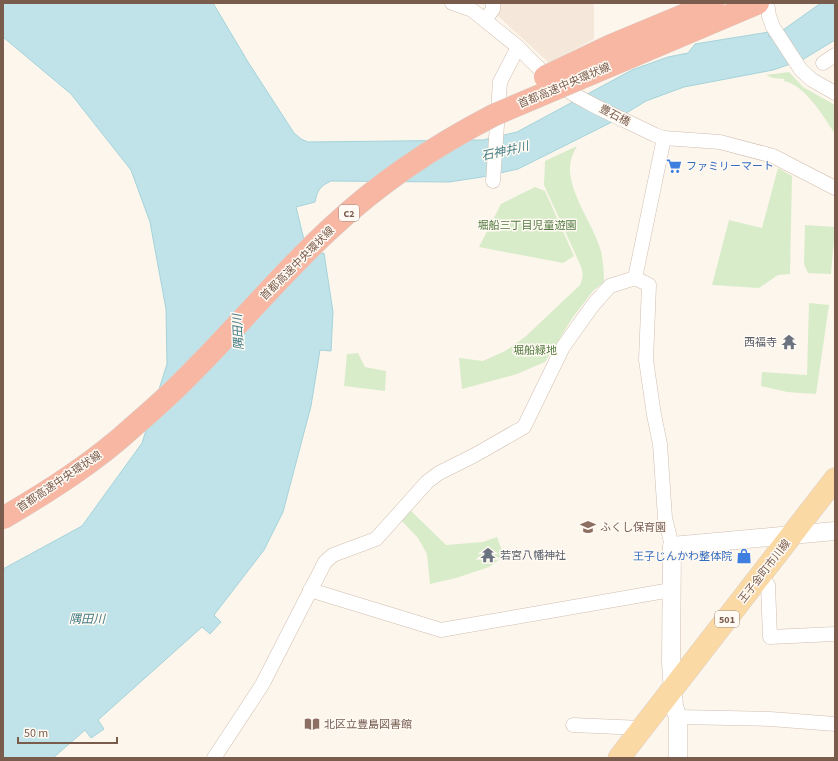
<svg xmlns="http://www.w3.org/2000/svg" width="838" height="761" font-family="'Source Sans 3','Noto Sans JP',sans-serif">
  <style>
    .residential { fill: #f5e8da }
    .green { fill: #d8ecc9 }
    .water { fill: #bfe3e8; stroke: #a5d3da }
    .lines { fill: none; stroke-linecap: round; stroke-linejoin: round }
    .minor-casing { stroke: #d1beb0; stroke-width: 15 }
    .tertiary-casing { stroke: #d1beb0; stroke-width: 19 }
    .primary-casing { stroke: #dad1cd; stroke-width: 23 }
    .minor { stroke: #fff; stroke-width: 14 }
    .tertiary { stroke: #fff; stroke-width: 18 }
    .primary { stroke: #fbd9a5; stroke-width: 22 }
    .motorway-bridge-casing { stroke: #dad1cd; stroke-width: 23; stroke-linecap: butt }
    .motorway-bridge { stroke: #f7b7a3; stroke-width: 22 }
    .labels { text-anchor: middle; stroke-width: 3; stroke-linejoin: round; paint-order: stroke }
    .shield { fill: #fffaf3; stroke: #a28b7f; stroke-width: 1 }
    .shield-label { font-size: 10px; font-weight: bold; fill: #7a5c4d }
    .street-label { font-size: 11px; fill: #7a5c4d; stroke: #fffaf3 }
    .shop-label { font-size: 11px; fill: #366cbe; stroke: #fffaf3; text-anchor: start }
    .park-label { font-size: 11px; fill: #537a41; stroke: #fffaf3 }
    .worship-label { font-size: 11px; fill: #5b616d; stroke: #fffaf3; text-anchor: end }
    .education-label { font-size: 11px; fill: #785e54; stroke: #fffaf3; text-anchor: start }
    .water-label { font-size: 12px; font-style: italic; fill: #437c86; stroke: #fffaf3 }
  </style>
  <rect width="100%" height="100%" fill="#fdf6ec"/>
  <path class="residential" d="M498 3H594V39L549 63 498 16Z"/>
  <g class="green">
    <path d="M789 72 803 87 835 105V134C825 118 804 84 784 81V79L773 78 766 75Z"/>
    <path d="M577 146C575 150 572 155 571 160 564 188 594 224 601 251 603 261 604 271 604 282L593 291 573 317 545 362 517 374 462 389 459 358 483 361 505 351 525 337 580 285C584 276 583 271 579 262L544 185 545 161Z"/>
    <path d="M778 168 792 176 790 274 778 275 759 288 712 285 729 220 762 228Z"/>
    <path d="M535 187 545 191 574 256 563 263 479 247 501 204Z"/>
    <path d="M805 225 835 227 831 274 808 273 804 264Z"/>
    <path d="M809 303 829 305 816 394 787 392 761 386 762 372 807 375Z"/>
    <path d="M358 353 365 367 386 371 385 391 344 386 347 354Z"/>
    <path d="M411 511 446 545 483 542 497 537 504 556 489 567 456 578 430 584 427 554 418 538 401 520Z"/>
  </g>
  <path class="water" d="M3 3H213L248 62 294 133 301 139 308 142 483 140 517 132 632 70 668 57 688 53 695 44 769 32V37L783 30 821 3H835V40L802 60 773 70 684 87 646 101 610 123 518 169 482 177 449 182 331 181C320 186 317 191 315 202L296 207 308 256 324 253 333 312 331 351 320 350 311 406 283 512 264 550 214 615 221 622 210 634 202 627 98 720 104 729 91 738 85 730 53 758H3V569L82 526 142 443 167 364 166 309 150 222 131 170 71 94 3 37Z"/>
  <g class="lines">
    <g class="minor-casing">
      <g id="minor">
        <path d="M452 3 472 10 518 47"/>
        <path d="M767 3 769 16 773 27 801 70 812 80 835 93"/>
        <path d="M485 20 493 9V3"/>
        <path d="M823 63 835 55"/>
        <path d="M493 181 500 82 518 47C531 61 544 74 559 85 588 105 623 119 655 135L664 138 720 142 773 156 835 188"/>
        <path d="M635 278 649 285 646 360 654 415 660 444 665 518 672 546"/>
        <path d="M761 576 768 585 770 637 835 634"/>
        <path d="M310 590 441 630 671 590"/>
        <path d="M678 717 770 719 835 724"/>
        <path d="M573 725 642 728"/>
        <path d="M214 758 262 685 325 562 333 555 376 539 427 482 439 473 475 455 524 427 563 347 593 305 610 286 635 278 664 138"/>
      </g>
    </g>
    <g class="tertiary-casing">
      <path id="tertiary" d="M678 758V717L674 707 671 662 672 546 835 531"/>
    </g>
    <g class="primary-casing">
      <path id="primary" d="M619 758 835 479"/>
    </g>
    <use href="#minor" class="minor"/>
    <use href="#tertiary" class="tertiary"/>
    <use href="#primary" class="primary"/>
    <g class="motorway-bridge-casing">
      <g id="motorway-bridge">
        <path d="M545 77 612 45 713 3"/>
        <path d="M3 518C49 491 95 462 134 426 155 408 176 389 195 369 241 323 283 272 331 228 380 182 434 146 494 115L758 3"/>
      </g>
    </g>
    <use href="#motorway-bridge" class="motorway-bridge"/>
  </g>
  <defs>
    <g id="supermarket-bare" transform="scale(1.2)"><path d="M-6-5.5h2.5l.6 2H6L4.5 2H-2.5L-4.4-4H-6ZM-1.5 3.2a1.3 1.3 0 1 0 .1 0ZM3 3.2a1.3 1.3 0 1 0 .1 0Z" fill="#3f7fe0" stroke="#fffaf3" stroke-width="2.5" paint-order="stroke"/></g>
    <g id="temple-bare" transform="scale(1.2)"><path d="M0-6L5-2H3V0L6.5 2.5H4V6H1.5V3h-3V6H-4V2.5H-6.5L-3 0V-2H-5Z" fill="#6b7280" stroke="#fffaf3" stroke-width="2.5" paint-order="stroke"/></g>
    <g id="school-bare" transform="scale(1.2)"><path d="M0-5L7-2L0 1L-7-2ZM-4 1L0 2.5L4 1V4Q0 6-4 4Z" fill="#8d6e63" stroke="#fffaf3" stroke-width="2.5" paint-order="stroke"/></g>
    <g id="shop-bare" transform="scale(1.2)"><path d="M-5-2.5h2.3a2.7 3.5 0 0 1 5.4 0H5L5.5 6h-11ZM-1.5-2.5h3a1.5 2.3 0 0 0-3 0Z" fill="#3f7fe0" stroke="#fffaf3" stroke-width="2.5" paint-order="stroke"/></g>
    <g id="library-bare" transform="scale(1.2)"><path d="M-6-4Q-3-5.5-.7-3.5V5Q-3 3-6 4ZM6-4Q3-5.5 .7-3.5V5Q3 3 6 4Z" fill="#8d6e63" stroke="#fffaf3" stroke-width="2.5" paint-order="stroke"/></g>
  </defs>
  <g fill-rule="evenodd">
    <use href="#supermarket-bare" x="674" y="166"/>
    <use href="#temple-bare" x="789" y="342"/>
    <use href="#school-bare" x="588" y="527"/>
    <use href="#temple-bare" x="488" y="555"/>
    <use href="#shop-bare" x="744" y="556"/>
    <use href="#library-bare" x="312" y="724"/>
  </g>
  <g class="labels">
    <g class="shield">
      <rect x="339" y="205" width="20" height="16" rx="3"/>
      <rect x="715" y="611" width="24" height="16" rx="3"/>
    </g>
    <g class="shield-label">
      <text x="349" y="217">C2</text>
      <text x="727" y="623">501</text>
    </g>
    <g class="street-label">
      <text transform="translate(564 85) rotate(-23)" y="4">首都高速中央環状線</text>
      <text transform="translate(615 115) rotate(27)" y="4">豊石橋</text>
      <text transform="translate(297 263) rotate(-45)" y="4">首都高速中央環状線</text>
      <text transform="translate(59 481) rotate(-34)" y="4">首都高速中央環状線</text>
      <text transform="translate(764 571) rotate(-52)" y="4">王子金町市川線</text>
    </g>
    <g class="shop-label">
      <text x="686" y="170">ファミリーマート</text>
      <text x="732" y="560" text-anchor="end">王子じんかわ整体院</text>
    </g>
    <g class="park-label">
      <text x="527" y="229">堀船三丁目児童遊園</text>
      <text x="535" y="354">堀船緑地</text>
    </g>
    <g class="worship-label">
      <text x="777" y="346">西福寺</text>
      <text x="500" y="559" text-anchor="start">若宮八幡神社</text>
    </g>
    <g class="education-label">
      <text x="600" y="531">ふくし保育園</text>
      <text x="324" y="728">北区立豊島図書館</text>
    </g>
    <g class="water-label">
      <text transform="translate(505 151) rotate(-13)" y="4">石神井川</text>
      <text transform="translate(238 332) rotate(-93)" y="4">隅田川</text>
      <text x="87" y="623">隅田川</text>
    </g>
  </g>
  <rect width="838" height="761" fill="none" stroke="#7a5c4d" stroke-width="8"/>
  <path d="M18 737v6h99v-6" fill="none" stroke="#7a5c4d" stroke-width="2"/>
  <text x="24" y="737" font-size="12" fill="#7a5c4d" stroke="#fffaf3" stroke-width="3" paint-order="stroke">50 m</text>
</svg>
